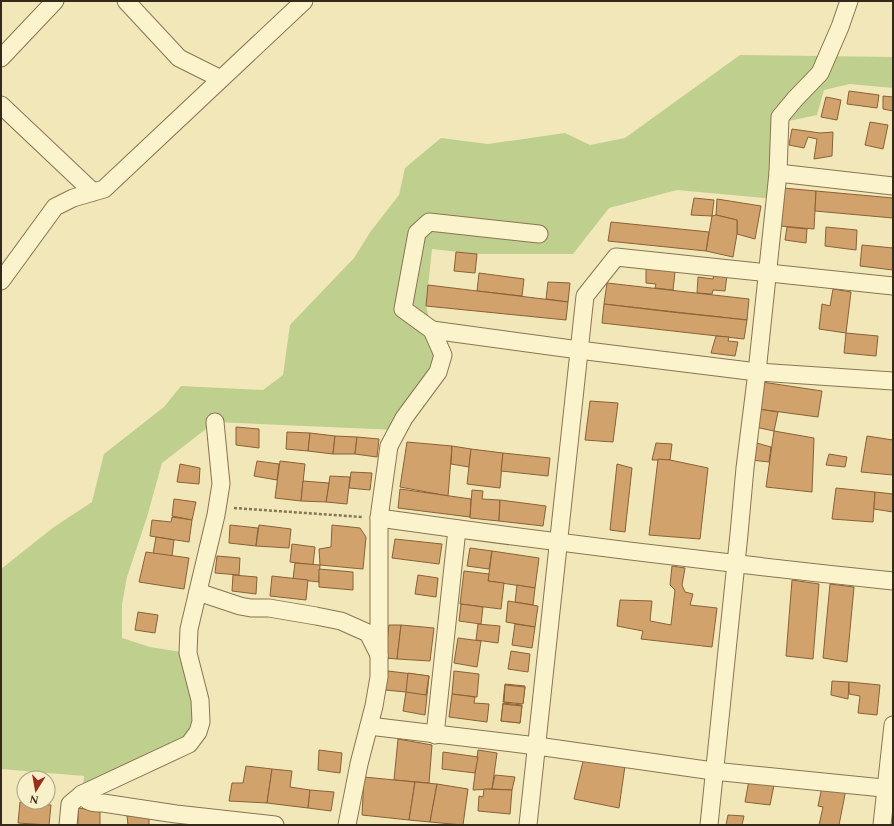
<svg xmlns="http://www.w3.org/2000/svg" width="894" height="826" font-family="Spectral,serif">
  <style>
    .green { fill: #bfcf8d }
    .building { fill: #d2a26c; stroke: #896137 }
    .lines { fill: none; stroke-linecap: round; stroke-linejoin: round }
    .street-casing { stroke: #887553; stroke-width: 19 }
    .path { stroke: #887553; stroke-width: 2.5; stroke-dasharray: 3 2; stroke-linecap: butt }
    .street { stroke: #fbf3cc; stroke-width: 17 }
  </style>
  <rect width="100%" height="100%" fill="#f1e7b9"/>
  <path class="green" d="M740 55 893 57V88L850 84 824 90 817 115 784 122 775 199 677 190 609 208 573 254H477L432 249 426 306 432 330 443 355 397 430 215 422 162 463 147 517 127 577 122 604V638L150 647 188 653 198 732 82 794 84 776 1 769V569L54 527 92 502 104 454 164 407 181 386 263 390 283 375 290 325 354 258 371 231 399 195 405 168 441 138 488 144 565 133 590 145 625 138Z"/>
  <g class="building">
    <path d="M849 91 879 95 877 108 847 104Z"/>
    <path d="M883 96 893 97V111L883 109Z"/>
    <path d="M826 97 841 100 837 120 821 117Z"/>
    <path d="M870 122 888 125 883 149 865 145Z"/>
    <path d="M792 129 820 133 833 132 832 156 814 159 817 139 808 137 804 148 789 145Z"/>
    <path d="M783 188 816 191 814 229 780 226Z"/>
    <path d="M816 191 893 198V218L815 211Z"/>
    <path d="M694 198 714 200 712 216 691 215Z"/>
    <path d="M717 199 761 206 755 239 737 234V220L716 215Z"/>
    <path d="M716 215 737 220V234L733 257 706 251 712 216Z"/>
    <path d="M611 222 709 232 706 251 608 241Z"/>
    <path d="M787 227 807 229 806 243 785 240Z"/>
    <path d="M826 227 857 230 856 250 825 246Z"/>
    <path d="M862 245 893 248V270L860 266Z"/>
    <path d="M456 252 477 254 475 273 454 271Z"/>
    <path d="M646 267 675 272 673 290 655 288 656 284 646 283Z"/>
    <path d="M479 273 524 279 522 296 477 291Z"/>
    <path d="M714 274 727 275 725 291 713 290 712 294 697 293 698 277 713 279Z"/>
    <path d="M548 282 570 283 568 302 546 299Z"/>
    <path d="M607 283 749 299 747 320 604 304Z"/>
    <path d="M428 285 568 302 566 320 426 306Z"/>
    <path d="M833 289 851 292 846 333 819 329 822 304 830 306Z"/>
    <path d="M604 304 671 312 747 320 744 339 602 323Z"/>
    <path d="M846 333 878 336 876 356 844 353Z"/>
    <path d="M716 336 729 337 728 341 738 342 735 356 711 353Z"/>
    <path d="M762 382 822 391 818 417 758 409Z"/>
    <path d="M590 401 618 403 613 442 585 440Z"/>
    <path d="M758 409 778 412 774 431 755 427Z"/>
    <path d="M236 427 259 429V448L236 445Z"/>
    <path d="M774 431 814 438 812 492 766 487Z"/>
    <path d="M287 432 310 433 308 451 286 449Z"/>
    <path d="M310 433 335 436 333 454 308 451Z"/>
    <path d="M335 436 357 437 355 454H333Z"/>
    <path d="M867 436 893 440V475L861 472Z"/>
    <path d="M357 437 379 439 377 457 355 454Z"/>
    <path d="M407 442 452 446 448 496 400 487Z"/>
    <path d="M753 442 771 447 769 462 751 460Z"/>
    <path d="M656 443 672 444 670 460H652Z"/>
    <path d="M452 446 471 449 469 467 451 464Z"/>
    <path d="M471 449 503 453 500 488 467 484Z"/>
    <path d="M503 453 550 458 548 476 501 471Z"/>
    <path d="M829 454 847 457 845 467 826 465Z"/>
    <path d="M658 459 670 460 708 468 700 539 649 535Z"/>
    <path d="M257 461 279 464 277 480 254 476Z"/>
    <path d="M280 461 305 464 301 501 275 498Z"/>
    <path d="M180 464 200 468 199 484 177 482Z"/>
    <path d="M617 464 632 468 625 532 610 530Z"/>
    <path d="M351 472 372 473 370 490 349 488Z"/>
    <path d="M330 476 350 477 347 504 326 502Z"/>
    <path d="M303 481 329 483 326 502 301 501Z"/>
    <path d="M836 488 875 492 873 522 832 519Z"/>
    <path d="M400 489 471 499 470 517 398 508Z"/>
    <path d="M472 490 483 491 482 499 500 500 499 521 470 518Z"/>
    <path d="M875 492 893 494V512L874 509Z"/>
    <path d="M174 499 196 502 192 520 172 516Z"/>
    <path d="M500 500 546 506 543 526 499 521Z"/>
    <path d="M172 517 192 520 189 542 150 536 152 520 171 522Z"/>
    <path d="M230 525 258 528 256 546 229 543Z"/>
    <path d="M259 525 291 529 289 548 256 546Z"/>
    <path d="M332 525 360 528 366 537 363 569 320 565 319 549 331 547Z"/>
    <path d="M156 537 174 540 172 556 153 554Z"/>
    <path d="M395 539 442 544 439 564 392 558Z"/>
    <path d="M292 544 315 547 313 565 290 562Z"/>
    <path d="M470 548 492 551 489 569 467 566Z"/>
    <path d="M492 551 539 558 535 588 488 581Z"/>
    <path d="M146 552 189 558 184 589 139 582Z"/>
    <path d="M217 556 240 558 239 575 215 573Z"/>
    <path d="M295 563 320 565 319 582 293 579Z"/>
    <path d="M672 566 685 568 682 585 685 592 693 594 690 605 717 608 712 647 641 639 643 631 617 626 620 600 652 601 650 621 671 625 675 590 670 585Z"/>
    <path d="M319 569 353 572V590L319 587Z"/>
    <path d="M464 571 489 574 488 581 504 583 501 609 460 604Z"/>
    <path d="M233 575 257 577 256 594 232 591Z"/>
    <path d="M418 575 438 578 436 597 415 594Z"/>
    <path d="M272 576 308 580 306 600 270 596Z"/>
    <path d="M792 580 819 584 813 659 786 656Z"/>
    <path d="M830 584 854 587 847 662 823 658Z"/>
    <path d="M517 585 535 588 533 605 515 602Z"/>
    <path d="M508 601 538 606 535 627 506 622Z"/>
    <path d="M461 604 483 607 481 624 459 621Z"/>
    <path d="M138 612 158 615 155 633 135 630Z"/>
    <path d="M478 624 500 626 498 643 476 640Z"/>
    <path d="M515 624 535 627 532 648 512 645Z"/>
    <path d="M389 625H401L397 659 385 658Z"/>
    <path d="M401 625 434 628 430 661 397 659Z"/>
    <path d="M458 638 481 641 477 667 454 663Z"/>
    <path d="M511 651 530 654 528 672 508 669Z"/>
    <path d="M388 671 429 676 425 715 403 711 406 692 385 690Z"/>
    <path d="M454 671 479 674 477 697 452 694Z"/>
    <path d="M408 673 429 676 426 695 406 692Z"/>
    <path d="M832 681 849 682 848 699 831 695Z"/>
    <path d="M849 682 880 685 877 715 858 713 860 696 849 694Z"/>
    <path d="M505 684 525 686 523 703 503 702Z"/>
    <path d="M505 685 525 687 523 704 504 702Z"/>
    <path d="M452 694 475 697 474 703 489 704 487 722 449 717Z"/>
    <path d="M503 703 522 705 520 723 501 721Z"/>
    <path d="M503 704 522 706 520 723 501 721Z"/>
    <path d="M398 739 432 745 429 783 394 780Z"/>
    <path d="M319 750 342 753 340 773 318 770Z"/>
    <path d="M478 750 497 753 492 789 473 790Z"/>
    <path d="M443 752 478 757 475 773 442 769Z"/>
    <path d="M585 753 626 759 619 808 574 799Z"/>
    <path d="M246 766 272 769 267 803 229 801 232 783H243Z"/>
    <path d="M272 769 292 771 290 787 310 790 308 808 267 803Z"/>
    <path d="M495 775 515 777 512 790 492 789Z"/>
    <path d="M364 777 415 782 409 820 362 815Z"/>
    <path d="M749 780 774 785 770 805 745 802Z"/>
    <path d="M415 782 437 784 430 822 409 820Z"/>
    <path d="M823 782 847 784 839 825H819L823 807 818 806Z"/>
    <path d="M437 784 468 789 463 825 430 822Z"/>
    <path d="M484 789 512 790 510 814 478 811 479 796 483 797Z"/>
    <path d="M310 790 334 792 331 811 308 808Z"/>
    <path d="M20 802 51 805 49 825 18 823Z"/>
    <path d="M78 808 100 811V825H78Z"/>
    <path d="M728 815 744 816 742 825H726Z"/>
    <path d="M127 816 149 817V825H128Z"/>
  </g>
  <g class="lines">
    <g class="street-casing">
      <g id="street">
        <path d="M126 1 179 58 221 79"/>
        <path d="M1 58 55 1"/>
        <path d="M1 105 93 192"/>
        <path d="M778 173 893 186"/>
        <path d="M1 281 55 207 73 198 104 189 304 1"/>
        <path d="M432 330 579 350 757 372 893 381"/>
        <path d="M379 518C550 542 721 563 893 581"/>
        <path d="M198 592 240 606 251 608H269L316 616 341 621 368 633 379 655"/>
        <path d="M369 726 537 746 713 771 893 789"/>
        <path d="M435 735 457 529"/>
        <path d="M82 794C87 803 94 803 103 803L176 814 275 825"/>
        <path d="M68 825 70 804 82 794 189 744 198 732 201 722 200 700 188 653 189 629 216 515 221 484 215 422"/>
        <path d="M347 825 359 764 374 706 379 677V518L389 446 404 418 438 372 443 355 432 330 403 309 417 233 429 222 539 234"/>
        <path d="M528 825 585 296 616 257 893 286"/>
        <path d="M709 825 739 534 745 468 757 372 778 173 780 117 795 99 820 73 840 27 849 1"/>
        <path d="M882 825 893 725"/>
      </g>
    </g>
    <path class="path" d="M234 508 362 517"/>
    <use href="#street" class="street"/>
  </g>
  <rect width="894" height="826" fill="none" stroke="#352a19" stroke-width="4"/>
  <g transform="translate(36 790) rotate(191)"><circle r="19" fill="#f8f0c9" stroke="#aaa183"/>
  <path d="M0-3L7 15L0 10L-7 15Z" fill="#9b2d1f"/>
  <text y="-6" font-size="11" font-weight="bold" text-anchor="middle" fill="#352a19">N</text>
  </g>
</svg>
